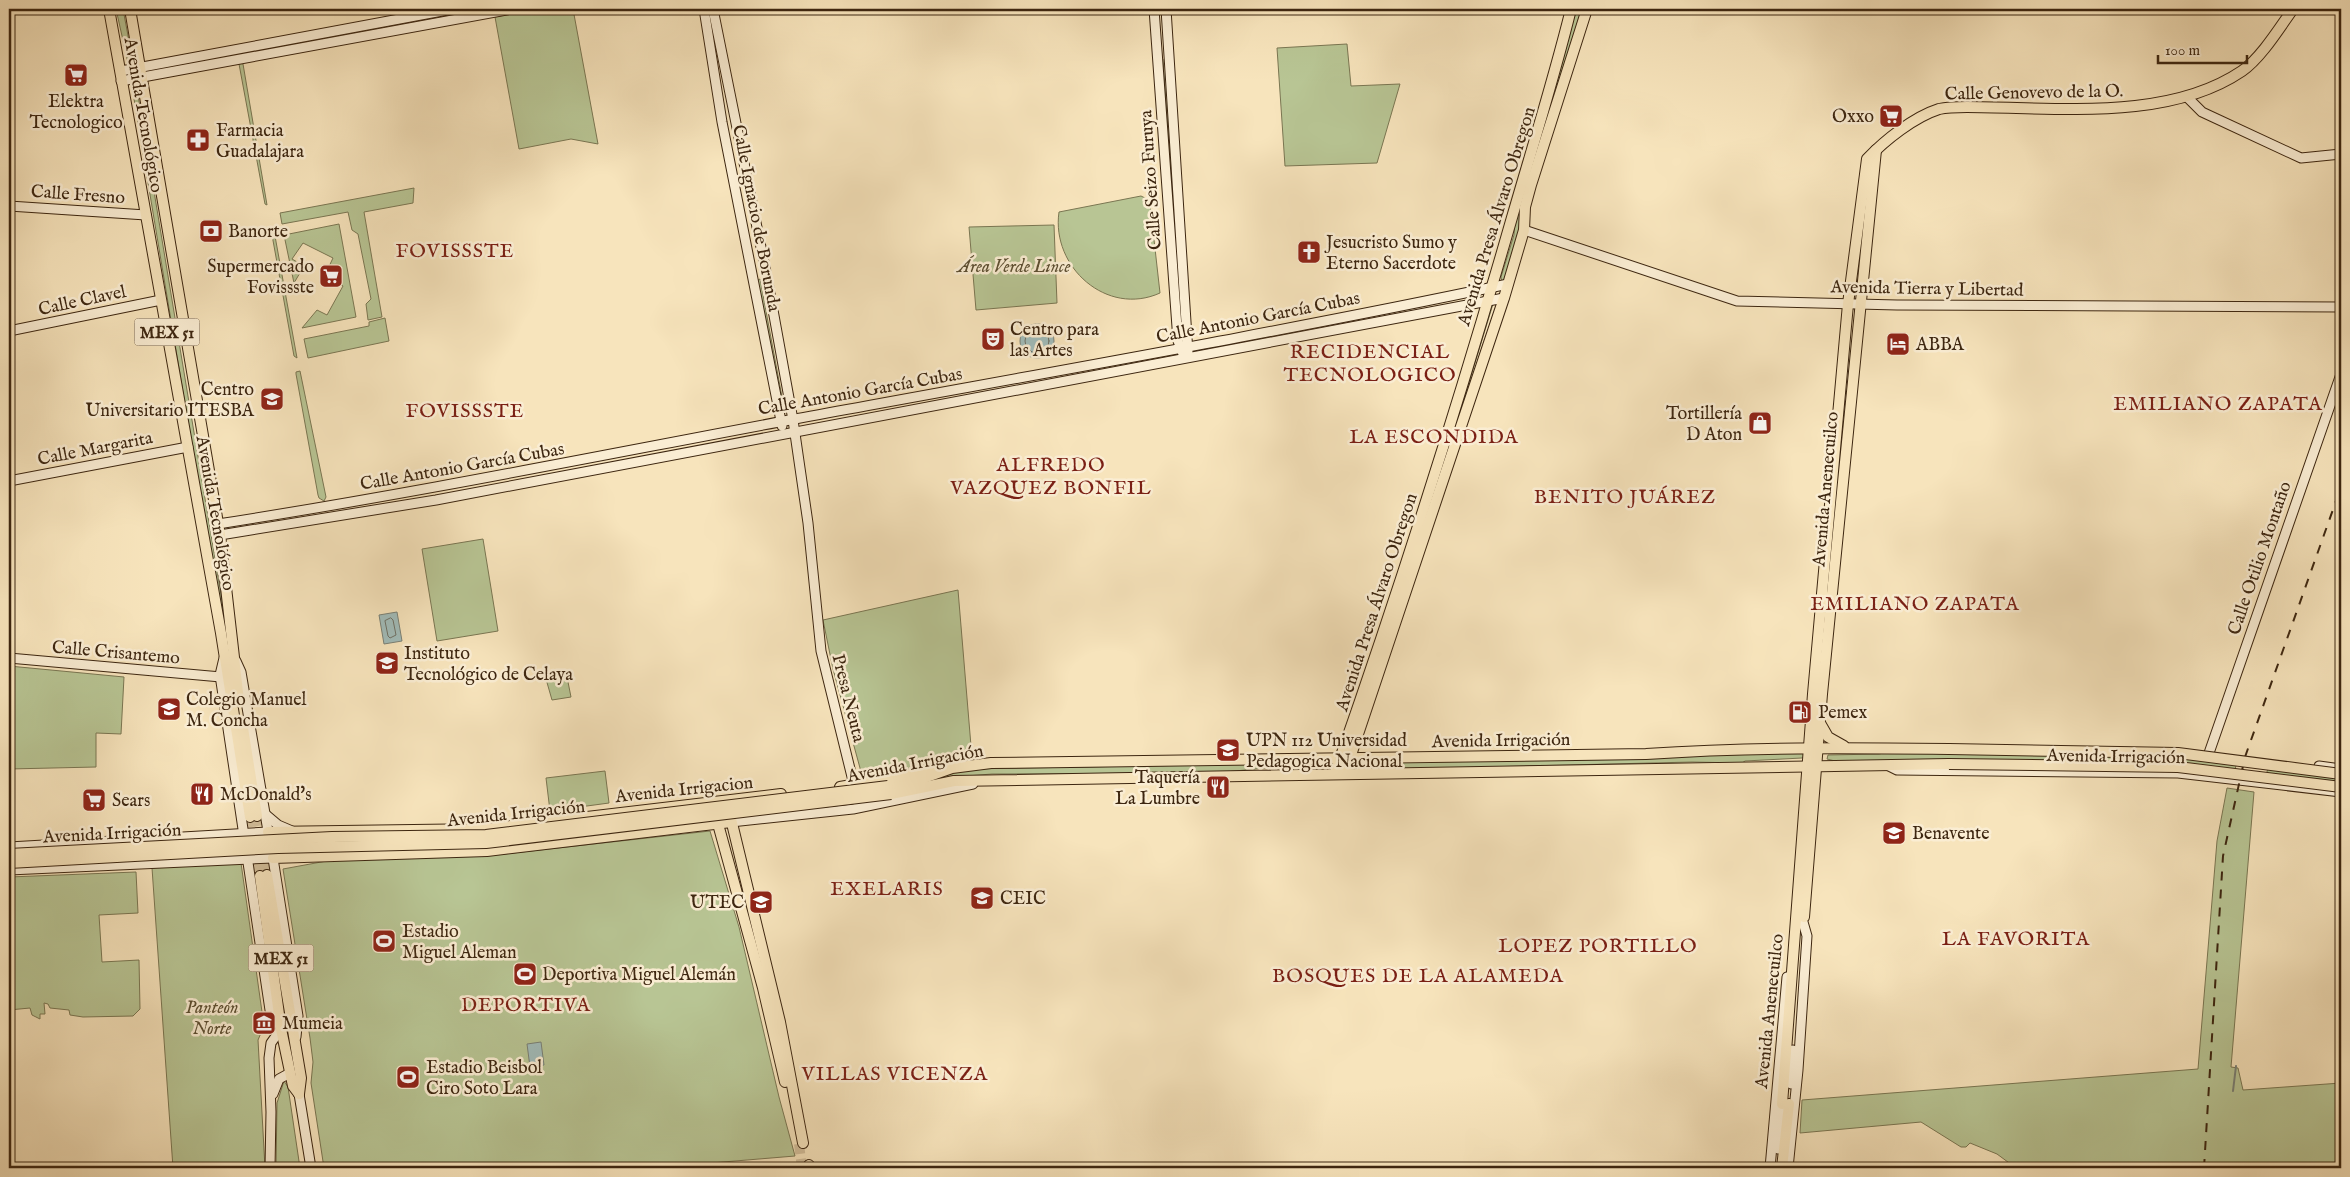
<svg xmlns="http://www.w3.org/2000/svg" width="2350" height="1177" font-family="'IM FELL English',serif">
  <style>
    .green { fill: #b8c594; stroke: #7a7652 }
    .water { fill: #a1bcba; stroke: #798076 }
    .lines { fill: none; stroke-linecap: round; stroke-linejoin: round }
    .shore { stroke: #6f7165; stroke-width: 1 }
    .stream { stroke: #798076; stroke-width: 2 }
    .primary-tunnel { stroke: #d2be9a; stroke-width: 10; stroke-dasharray: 10 5; stroke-linecap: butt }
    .secondary-casing { stroke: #3d2610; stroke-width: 11 }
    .primary-casing { stroke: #3d2610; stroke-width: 12 }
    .secondary { stroke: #faedd3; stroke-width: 9 }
    .primary { stroke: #f7e4bc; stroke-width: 10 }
    .rail { stroke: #3d2610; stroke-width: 2; stroke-dasharray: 9 9; stroke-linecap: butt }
    .primary-bridge-casing { stroke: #3d2610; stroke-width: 12; stroke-linecap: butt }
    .primary-bridge { stroke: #f7e4bc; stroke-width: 10 }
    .labels { text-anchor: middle; stroke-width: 5; stroke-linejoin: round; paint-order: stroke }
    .shield { fill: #faedd3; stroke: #76624a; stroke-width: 1 }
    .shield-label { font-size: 16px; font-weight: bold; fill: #3d2610 }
    .street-label { font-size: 18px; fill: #3d2610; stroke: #faedd3 }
    .poi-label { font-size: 18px; fill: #3d2610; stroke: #faedd3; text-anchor: start }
    .park-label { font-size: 18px; font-style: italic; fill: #5c4e31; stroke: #faedd3 }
    .quarter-label { font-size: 20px; letter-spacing: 1px; fill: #7a1f14; stroke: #faedd3 }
  </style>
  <rect width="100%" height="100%" fill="#f7e4bc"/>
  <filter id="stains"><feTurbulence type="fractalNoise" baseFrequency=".004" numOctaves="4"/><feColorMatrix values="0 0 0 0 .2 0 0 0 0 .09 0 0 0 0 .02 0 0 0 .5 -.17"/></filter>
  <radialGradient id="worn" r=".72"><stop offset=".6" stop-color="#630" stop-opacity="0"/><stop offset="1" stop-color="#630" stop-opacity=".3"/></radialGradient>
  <g class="green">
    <path d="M116 9H123L132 57 131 62 128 63Z"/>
    <path d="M537 9H573L598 144 571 139 519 149 495 17Z"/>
    <path d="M1576 9H1584L1505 280 1502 283 1501 277 1514 235 1515 220Z"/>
    <path d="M1347 44 1351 86 1400 84 1377 163 1285 166 1277 48Z"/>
    <path d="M1163 59 1183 341 1182 343 1162 60Z"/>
    <path d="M241 63 243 64 267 205 265 204 239 64Z"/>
    <path d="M134 85 137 89 227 631H223L132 87Z"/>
    <path d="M414 188 413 203 364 212 382 317 368 320 366 304 371 299 358 234 352 230 348 212 282 224 280 213Z"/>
    <path d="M1141 196 1149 200 1150 204 1160 293C1107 317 1051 267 1059 212Z"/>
    <path d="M339 224 356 317 302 328 317 310 327 315 343 286 325 275 333 258 303 243 292 259 304 266 294 283 284 235Z"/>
    <path d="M1054 225 1057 303 976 310 969 227Z"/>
    <path d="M272 235 275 236 297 358 294 356Z"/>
    <path d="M760 279 785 413 783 417 756 281Z"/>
    <path d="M1493 304 1446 458 1490 305Z"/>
    <path d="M385 318 389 341 308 358 304 339 369 326V322Z"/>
    <path d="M300 371 326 497 324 501 319 498 318 495 296 374V372Z"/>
    <path d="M483 539 498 631 437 641 422 549Z"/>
    <path d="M958 590 972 758 927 764 863 779 833 669 823 620Z"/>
    <path d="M9 666 124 677 121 734 96 733V767L9 769Z"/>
    <path d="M567 677 571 697 552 700 546 679Z"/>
    <path d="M1898 750 2091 755V758L2085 761 1839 762 1827 759 1828 755 1879 754Z"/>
    <path d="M1805 752 1804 757 1802 758 1745 761 1742 763 1692 762 1360 770 1354 766 1357 764 1408 762Z"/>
    <path d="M2105 753 2157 754 2235 763 2236 766 2234 772 2106 764Z"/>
    <path d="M1318 763 1319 767 1265 768 1215 773 992 774 928 779 965 769Z"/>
    <path d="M2270 767 2341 775V785L2268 777 2267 771Z"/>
    <path d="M605 771 609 803 550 811 546 778Z"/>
    <path d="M2227 788 2254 792 2231 1067 2238 1068 2243 1090 2341 1083V1168H2016L1997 1154 1970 1143 1966 1147H1961L1921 1122 1800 1133 1802 1100 2198 1069 2217 841Z"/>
    <path d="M710 831 739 927 779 1097 795 1156 651 1168H324L311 1083 313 1062 310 1038 283 869 343 858 504 854Z"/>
    <path d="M241 863 264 1026 258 1040 265 1168H173L152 868Z"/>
    <path d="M136 872 138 913 99 915 102 962 139 960 140 1009 133 1016 83 1017 70 1015 69 1010 50 1008 48 1004 44 1003 45 1014H40V1019L32 1015 30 1008 9 1010V877Z"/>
    <path d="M284 1081 288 1087 300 1168H276L277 1103Z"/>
  </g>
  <g class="water">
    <circle cx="1037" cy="341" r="17"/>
    <path d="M397 612 402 641 384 644 379 615Z"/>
    <path d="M541 1042 544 1065 530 1067 527 1044Z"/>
  </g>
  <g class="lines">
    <g class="shore">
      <circle cx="1037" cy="341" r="12"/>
      <path d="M391 618 393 620 396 635 390 638 388 636 385 621Z"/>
    </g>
    <path class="stream" d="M2233 1091 2236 1066"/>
    <g class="primary-tunnel">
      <path d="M257 816 267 875"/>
      <path d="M250 817 260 876"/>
      <path d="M799 1144 802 1168"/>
    </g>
    <g class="secondary-casing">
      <g id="secondary">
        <path d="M704 9 722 122 782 426"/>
        <path d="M713 9 767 277 793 420 808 523 821 651 854 785"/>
        <path d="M1154 9 1178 341 1183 354"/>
        <path d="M1166 9 1188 353"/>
        <path d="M121 71 453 9"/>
        <path d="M121 81 512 9"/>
        <path d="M2187 97 2202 112 2301 158 2341 154"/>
        <path d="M9 206 146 215"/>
        <path d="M1524 230 1737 301 1897 305 2341 307"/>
        <path d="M9 331 161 300"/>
        <path d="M9 481 188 447"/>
        <path d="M218 524C411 494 603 455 795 419 1033 375 1271 334 1508 284"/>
        <path d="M220 535 436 500 1504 298"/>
        <path d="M9 658 221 677"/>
        <path d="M224 658 220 675 270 1010 280 1026"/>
        <path d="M236 661 241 672 269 837"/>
        <path d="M2209 753 2341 374"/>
        <path d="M1889 766 1897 770 2178 773 2341 792"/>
        <path d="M2319 766 2341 769"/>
        <path d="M265 814 278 825 292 831"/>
        <path d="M731 822 853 809 973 784"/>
        <path d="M9 847 268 832"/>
        <path d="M272 852 298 1016 296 1037"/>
        <path d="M9 870 273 858"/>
        <path d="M1791 1084 1793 1050"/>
        <path d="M273 1094 279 1079 290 1073"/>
        <path d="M299 1094 311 1168"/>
        <path d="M1778 1149 1782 1104"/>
        <path d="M270 1168 271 1112 269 1058 271 1043 281 1029"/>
        <path d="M1770 1168 1787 977"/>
        <path d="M1788 1168 1798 1070 1807 936 1803 922"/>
      </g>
    </g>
    <g class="primary-casing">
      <g id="primary">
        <path d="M109 9 221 633 250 817"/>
        <path d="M130 9 220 535 239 701"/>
        <path d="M1820 723 1828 737 1844 746"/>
        <path d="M243 728 257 816"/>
        <path d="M1335 773C1400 588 1459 402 1513 214 1533 145 1554 78 1571 9"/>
        <path d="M1345 773 1504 298 1524 230 1525 207 1531 185 1587 9"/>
        <path d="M888 786 918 780 952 768 991 763 1646 754C1747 747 1848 748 1949 749"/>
        <path d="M840 787 931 771"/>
        <path d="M891 794 954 781 1949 764"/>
        <path d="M730 815 780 1022 803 1143"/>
        <path d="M718 824 763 988 785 1082"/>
        <path d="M268 832 486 829 781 794"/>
        <path d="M273 858 487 851 731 822"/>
        <path d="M267 875 301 1078 299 1094"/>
        <path d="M260 876 281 1029 293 1086 299 1094"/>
        <path d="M1804 917 1822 694 1876 150"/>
        <path d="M1782 1104 1813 694 1848 304 1867 159C1885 140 1914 117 1939 109 1948 107 1958 107 1967 107 2055 107 2167 122 2242 71 2261 58 2280 27 2293 9"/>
        <path d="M809 1165 810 1168"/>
        <path d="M1782 1168 1789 1104"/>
      </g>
    </g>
    <use href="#secondary" class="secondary"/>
    <use href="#primary" class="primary"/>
    <path class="rail" d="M2204 1168 2223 856 2245 757 2341 487"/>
    <g class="primary-bridge-casing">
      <g id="primary-bridge">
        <path d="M1949 749 2178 753 2341 774"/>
        <path d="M1949 764 2178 767 2341 787"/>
        <path d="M9 854 332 837 486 835 888 786"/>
        <path d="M9 863 278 848 486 843 891 794"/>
      </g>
    </g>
    <use href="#primary-bridge" class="primary-bridge"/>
  </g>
  <defs>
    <g id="supermarket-square" transform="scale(1.25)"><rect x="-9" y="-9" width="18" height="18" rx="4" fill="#8f2418" stroke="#faedd3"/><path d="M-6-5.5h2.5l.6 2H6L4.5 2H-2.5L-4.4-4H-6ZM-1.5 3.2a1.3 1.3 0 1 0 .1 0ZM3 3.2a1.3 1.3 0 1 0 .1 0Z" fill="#fff"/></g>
    <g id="pharmacy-square" transform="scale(1.25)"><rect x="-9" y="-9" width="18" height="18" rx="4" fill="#8f2418" stroke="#faedd3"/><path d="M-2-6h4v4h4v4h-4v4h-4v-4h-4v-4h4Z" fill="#fff"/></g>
    <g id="bank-square" transform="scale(1.25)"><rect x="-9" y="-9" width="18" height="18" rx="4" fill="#8f2418" stroke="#faedd3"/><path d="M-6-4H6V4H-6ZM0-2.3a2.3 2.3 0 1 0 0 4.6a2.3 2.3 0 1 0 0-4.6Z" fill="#fff"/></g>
    <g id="church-square" transform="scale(1.25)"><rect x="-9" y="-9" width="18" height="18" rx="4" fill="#8f2418" stroke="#faedd3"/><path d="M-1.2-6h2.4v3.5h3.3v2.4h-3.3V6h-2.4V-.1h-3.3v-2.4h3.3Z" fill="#fff"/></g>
    <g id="theatre-square" transform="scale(1.25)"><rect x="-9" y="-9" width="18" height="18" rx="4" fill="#8f2418" stroke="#faedd3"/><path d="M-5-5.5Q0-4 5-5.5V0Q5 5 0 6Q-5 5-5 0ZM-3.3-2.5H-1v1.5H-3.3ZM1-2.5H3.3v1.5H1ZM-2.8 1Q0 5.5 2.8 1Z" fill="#fff"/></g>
    <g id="hotel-square" transform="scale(1.25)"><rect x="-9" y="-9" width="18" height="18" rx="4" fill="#8f2418" stroke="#faedd3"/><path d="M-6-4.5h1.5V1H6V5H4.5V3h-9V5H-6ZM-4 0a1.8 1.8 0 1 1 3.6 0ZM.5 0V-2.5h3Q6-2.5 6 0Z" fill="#fff"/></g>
    <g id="university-square" transform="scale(1.25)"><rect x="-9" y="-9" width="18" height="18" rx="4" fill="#8f2418" stroke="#faedd3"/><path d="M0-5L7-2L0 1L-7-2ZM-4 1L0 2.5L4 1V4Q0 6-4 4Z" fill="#fff"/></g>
    <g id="shop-square" transform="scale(1.25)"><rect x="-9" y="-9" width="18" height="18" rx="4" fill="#8f2418" stroke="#faedd3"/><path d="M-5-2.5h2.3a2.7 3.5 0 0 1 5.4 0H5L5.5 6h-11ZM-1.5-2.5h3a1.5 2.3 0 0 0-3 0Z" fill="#fff"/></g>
    <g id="school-square" transform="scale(1.25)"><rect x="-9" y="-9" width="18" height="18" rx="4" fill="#8f2418" stroke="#faedd3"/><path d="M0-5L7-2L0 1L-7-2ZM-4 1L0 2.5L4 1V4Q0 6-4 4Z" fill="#fff"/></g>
    <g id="fuel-square" transform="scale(1.25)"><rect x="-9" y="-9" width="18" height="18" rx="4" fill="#8f2418" stroke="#faedd3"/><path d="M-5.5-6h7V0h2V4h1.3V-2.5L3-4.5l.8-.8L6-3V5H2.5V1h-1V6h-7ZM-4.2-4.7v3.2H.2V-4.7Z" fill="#fff"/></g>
    <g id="restaurant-square" transform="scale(1.25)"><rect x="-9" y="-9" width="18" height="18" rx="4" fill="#8f2418" stroke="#faedd3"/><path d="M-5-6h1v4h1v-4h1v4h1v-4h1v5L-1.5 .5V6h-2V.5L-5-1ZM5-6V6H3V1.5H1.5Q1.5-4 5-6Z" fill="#fff"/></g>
    <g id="stadium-square" transform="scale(1.25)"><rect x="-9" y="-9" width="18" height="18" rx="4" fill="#8f2418" stroke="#faedd3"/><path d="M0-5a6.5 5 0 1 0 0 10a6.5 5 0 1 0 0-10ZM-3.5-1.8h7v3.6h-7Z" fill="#fff"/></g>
    <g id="museum-square" transform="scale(1.25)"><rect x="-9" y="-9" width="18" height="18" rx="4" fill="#8f2418" stroke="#faedd3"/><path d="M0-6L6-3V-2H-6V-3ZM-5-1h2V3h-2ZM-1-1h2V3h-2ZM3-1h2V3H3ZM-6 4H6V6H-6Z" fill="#fff"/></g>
  </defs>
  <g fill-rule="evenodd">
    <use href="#supermarket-square" x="76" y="75"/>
    <use href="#supermarket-square" x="1891" y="116"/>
    <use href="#pharmacy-square" x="198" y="140"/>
    <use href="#bank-square" x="211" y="231"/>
    <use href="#church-square" x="1309" y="252"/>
    <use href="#supermarket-square" x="331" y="276"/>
    <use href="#theatre-square" x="993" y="339"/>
    <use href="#hotel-square" x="1898" y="344"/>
    <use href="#university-square" x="272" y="399"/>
    <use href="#shop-square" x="1760" y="423"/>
    <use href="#university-square" x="387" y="663"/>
    <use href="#school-square" x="169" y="709"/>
    <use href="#fuel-square" x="1800" y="712"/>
    <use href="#university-square" x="1228" y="750"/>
    <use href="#restaurant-square" x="1218" y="787"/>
    <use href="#restaurant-square" x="202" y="794"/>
    <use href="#supermarket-square" x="94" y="800"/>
    <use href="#university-square" x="1894" y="833"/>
    <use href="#school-square" x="982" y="898"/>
    <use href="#university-square" x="761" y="902"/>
    <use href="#stadium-square" x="384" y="941"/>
    <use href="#stadium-square" x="525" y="974"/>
    <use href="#museum-square" x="264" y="1023"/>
    <use href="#stadium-square" x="408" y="1077"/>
  </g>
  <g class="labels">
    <g class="shield">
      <rect x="134.5" y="318.5" width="65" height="27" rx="4"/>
      <rect x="248.5" y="944.5" width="65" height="27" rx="4"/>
    </g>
    <g class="shield-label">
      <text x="167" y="338">MEX 51</text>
      <text x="281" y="964">MEX 51</text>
    </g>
    <g class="street-label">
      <text transform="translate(2034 92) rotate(-1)" y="6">Calle Genovevo de la O.</text>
      <text transform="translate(144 115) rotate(80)" y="6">Avenida Tecnológico</text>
      <text transform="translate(1150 180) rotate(-94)" y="6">Calle Seizo Furuya</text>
      <text transform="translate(78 194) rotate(4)" y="6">Calle Fresno</text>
      <text transform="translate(1496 216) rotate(-73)" y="6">Avenida Presa Álvaro Obregon</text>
      <text transform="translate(757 218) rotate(79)" y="6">Calle Ignacio de Borunda</text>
      <text transform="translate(1927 288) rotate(1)" y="6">Avenida Tierra y Libertad</text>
      <text transform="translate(82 300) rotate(-12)" y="6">Calle Clavel</text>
      <text transform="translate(1258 317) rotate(-11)" y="6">Calle Antonio García Cubas</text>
      <text transform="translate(860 391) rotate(-10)" y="6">Calle Antonio García Cubas</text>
      <text transform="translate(95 448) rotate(-11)" y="6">Calle Margarita</text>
      <text transform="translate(462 466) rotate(-10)" y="6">Calle Antonio García Cubas</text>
      <text transform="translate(1825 489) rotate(-85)" y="6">Avenida Anenecuilco</text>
      <text transform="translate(216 513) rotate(80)" y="6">Avenida Tecnológico</text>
      <text transform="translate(2259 558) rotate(-71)" y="6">Calle Otilio Montaño</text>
      <text transform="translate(1376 602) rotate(-72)" y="6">Avenida Presa Álvaro Obregon</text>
      <text transform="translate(116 652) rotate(5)" y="6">Calle Crisantemo</text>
      <text transform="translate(849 698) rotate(76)" y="6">Presa Neuta</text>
      <text transform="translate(1501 740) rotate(-1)" y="6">Avenida Irrigación</text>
      <text transform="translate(2116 756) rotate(1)" y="6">Avenida Irrigación</text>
      <text transform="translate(915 763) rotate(-11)" y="6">Avenida Irrigación</text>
      <text transform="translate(684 789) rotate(-6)" y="6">Avenida Irrigacion</text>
      <text transform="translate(516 813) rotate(-6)" y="6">Avenida Irrigación</text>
      <text transform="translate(112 833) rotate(-3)" y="6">Avenida Irrigación</text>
      <text transform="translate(1769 1011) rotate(-84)" y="6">Avenida Anenecuilco</text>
    </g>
    <g class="poi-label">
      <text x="76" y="107" text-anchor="middle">Elektra<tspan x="76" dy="21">Tecnologico</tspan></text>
      <text x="1874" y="122" text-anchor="end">Oxxo</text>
      <text x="216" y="136">Farmacia<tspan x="216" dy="21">Guadalajara</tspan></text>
      <text x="228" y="237">Banorte</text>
      <text x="1326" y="248">Jesucristo Sumo y<tspan x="1326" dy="21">Eterno Sacerdote</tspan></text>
      <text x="314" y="272" text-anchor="end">Supermercado<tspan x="314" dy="21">Fovissste</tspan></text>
      <text x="1010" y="335">Centro para<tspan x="1010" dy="21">las Artes</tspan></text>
      <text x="1916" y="350">ABBA</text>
      <text x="254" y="395" text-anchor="end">Centro<tspan x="254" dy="21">Universitario ITESBA</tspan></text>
      <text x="1742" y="419" text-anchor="end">Tortillería<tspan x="1742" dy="21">D Aton</tspan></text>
      <text x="404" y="659">Instituto<tspan x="404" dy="21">Tecnológico de Celaya</tspan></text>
      <text x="186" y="705">Colegio Manuel<tspan x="186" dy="21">M. Concha</tspan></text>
      <text x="1818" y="718">Pemex</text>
      <text x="1246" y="746">UPN 112 Universidad<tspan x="1246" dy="21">Pedagogica Nacional</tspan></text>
      <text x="1200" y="783" text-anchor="end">Taquería<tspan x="1200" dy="21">La Lumbre</tspan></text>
      <text x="220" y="800">McDonald's</text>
      <text x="112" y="806">Sears</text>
      <text x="1912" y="839">Benavente</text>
      <text x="1000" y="904">CEIC</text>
      <text x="744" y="908" text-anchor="end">UTEC</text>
      <text x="402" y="937">Estadio<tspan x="402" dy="21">Miguel Aleman</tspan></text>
      <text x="542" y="980">Deportiva Miguel Alemán</text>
      <text x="282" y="1029">Mumeia</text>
      <text x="426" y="1073">Estadio Beisbol<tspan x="426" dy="21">Ciro Soto Lara</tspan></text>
    </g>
    <g class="park-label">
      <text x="1014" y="272">Área Verde Lince</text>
      <text x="212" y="1013">Panteón<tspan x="212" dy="21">Norte</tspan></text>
    </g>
    <g class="quarter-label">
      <text x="455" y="257">FOVISSSTE</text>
      <text x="1370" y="358">RECIDENCIAL<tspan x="1370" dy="23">TECNOLOGICO</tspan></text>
      <text x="2218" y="410">EMILIANO ZAPATA</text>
      <text x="465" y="417">FOVISSSTE</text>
      <text x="1434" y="443">LA ESCONDIDA</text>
      <text x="1051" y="471">ALFREDO<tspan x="1051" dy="23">VAZQUEZ BONFIL</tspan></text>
      <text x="1625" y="503">BENITO JUÁREZ</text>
      <text x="1915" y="610">EMILIANO ZAPATA</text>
      <text x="887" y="895">EXELARIS</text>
      <text x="2016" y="945">LA FAVORITA</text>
      <text x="1598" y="952">LOPEZ PORTILLO</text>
      <text x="1418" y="982">BOSQUES DE LA ALAMEDA</text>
      <text x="526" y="1011">DEPORTIVA</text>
      <text x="895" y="1080">VILLAS VICENZA</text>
    </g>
  </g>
  <rect width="2350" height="1177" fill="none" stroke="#f7e4bc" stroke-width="30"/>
  <rect x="10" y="10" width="2330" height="1157" fill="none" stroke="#3d2610" stroke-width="2.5"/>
  <rect x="15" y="15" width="2320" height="1147" fill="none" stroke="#3d2610"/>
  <path d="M2158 55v8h89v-8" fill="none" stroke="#3d2610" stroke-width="2.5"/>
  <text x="2165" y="55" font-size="15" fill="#3d2610" stroke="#faedd3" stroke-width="4" paint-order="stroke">100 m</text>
  <rect width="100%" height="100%" filter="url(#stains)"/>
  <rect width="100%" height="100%" fill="url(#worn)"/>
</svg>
